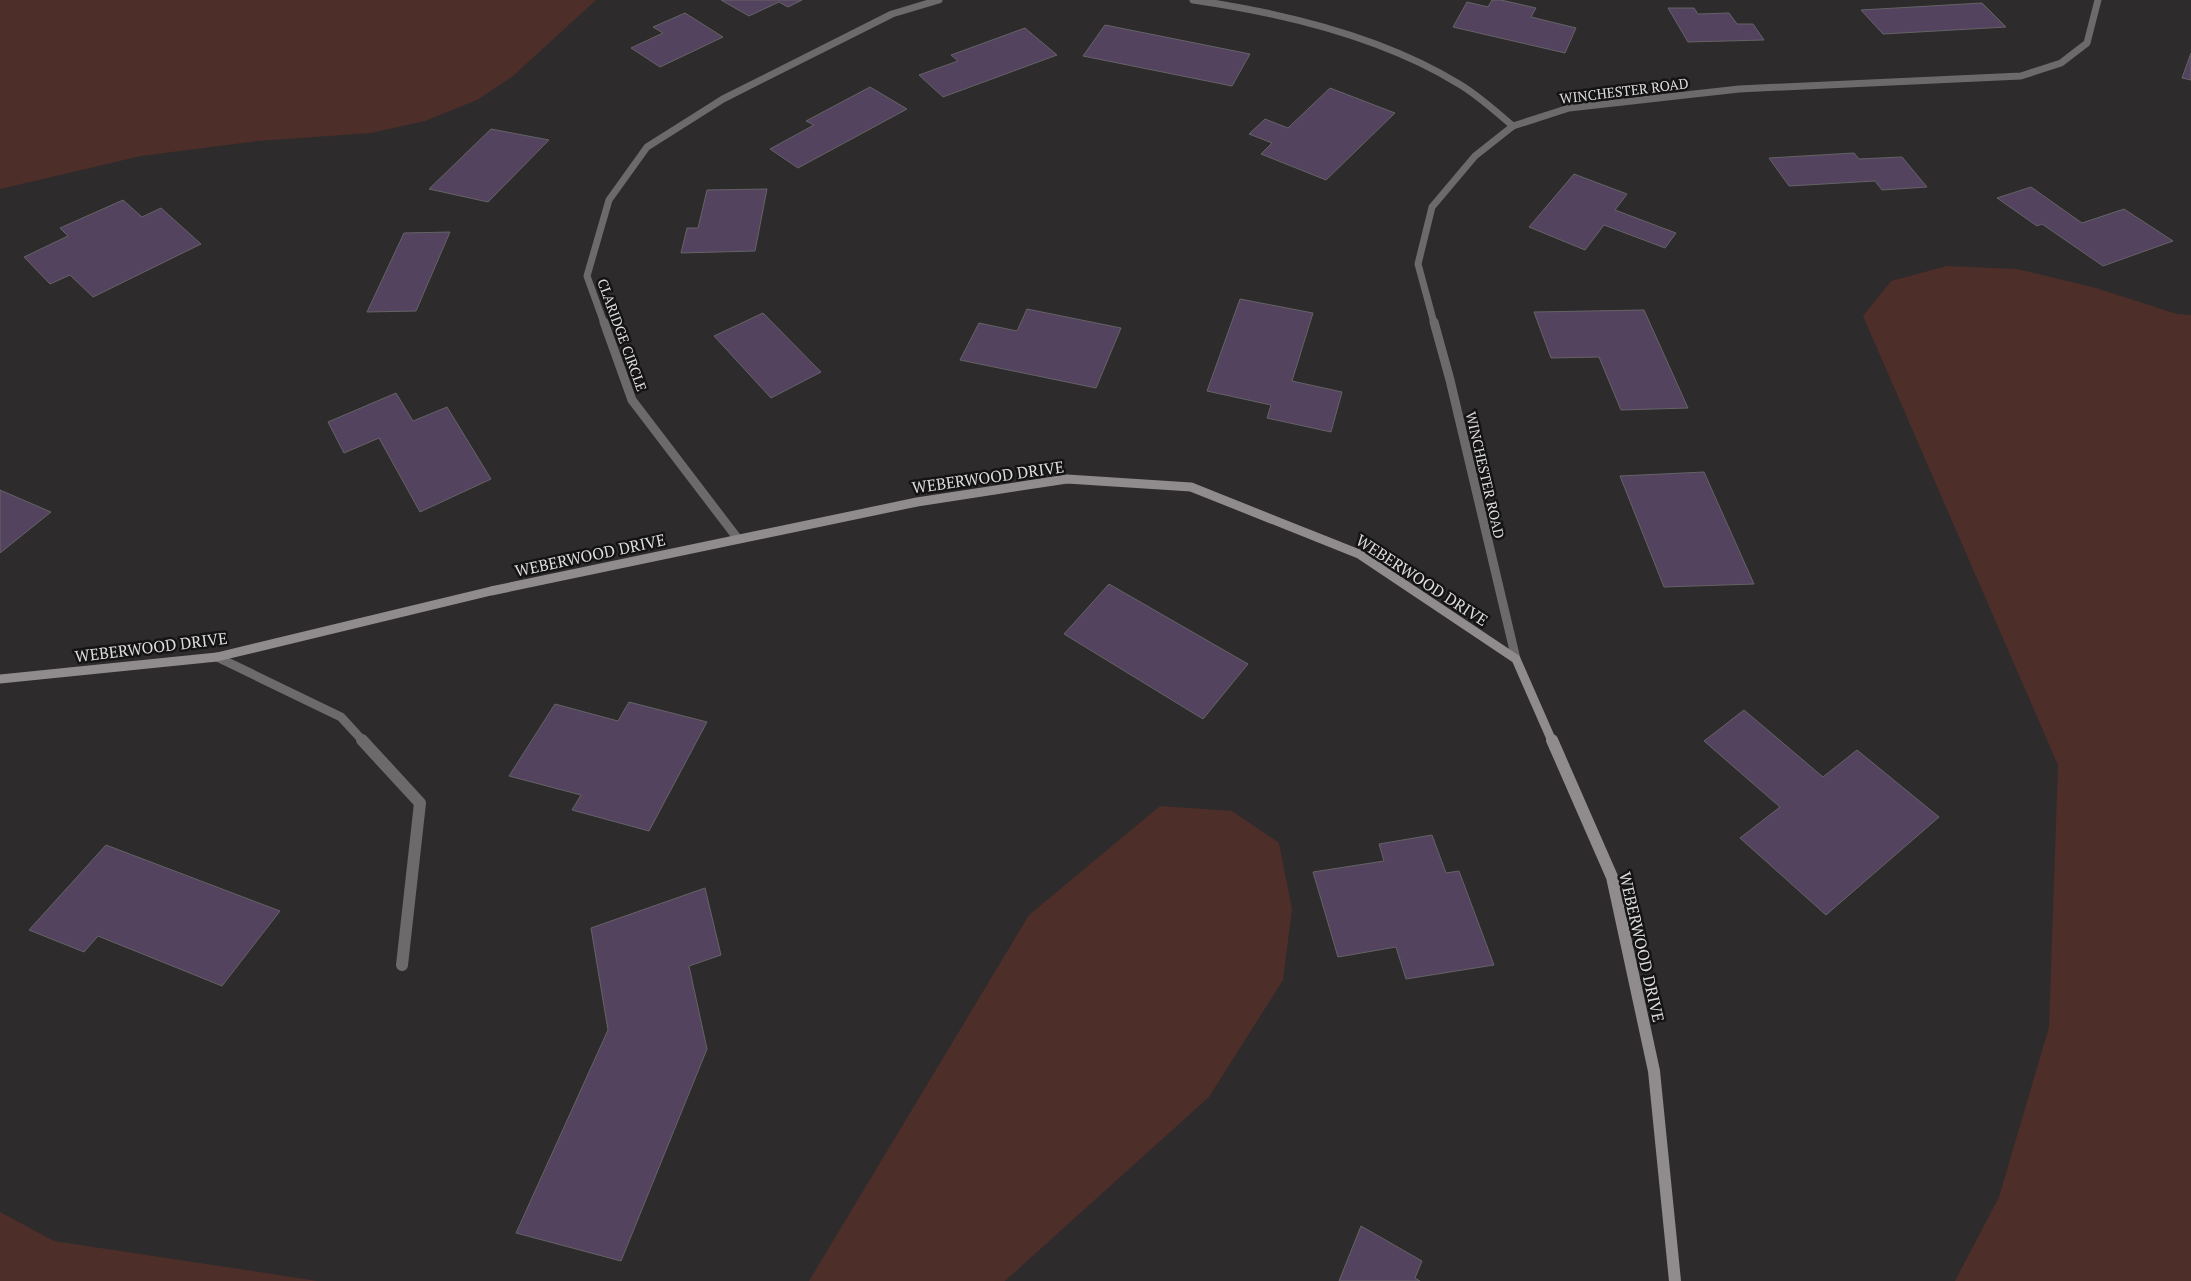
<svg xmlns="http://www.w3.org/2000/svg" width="2191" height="1281" font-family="'PT Serif',serif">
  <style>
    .green { fill: #4d2e28 }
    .building { fill: #54435f; stroke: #656366 }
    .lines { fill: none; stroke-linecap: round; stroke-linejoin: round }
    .street-far2 { stroke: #6c6a6a; stroke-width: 7 }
    .street-far1 { stroke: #6c6a6a; stroke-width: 9 }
    .street { stroke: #6c6a6a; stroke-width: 12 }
    .secondary-far1 { stroke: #908c8d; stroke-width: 9 }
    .secondary { stroke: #908c8d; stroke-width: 12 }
    .labels { text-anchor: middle; stroke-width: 5; stroke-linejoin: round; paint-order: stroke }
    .far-street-label { font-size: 14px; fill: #dedcdd; stroke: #151415 }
    .street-label { font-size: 16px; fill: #dedcdd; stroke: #151415 }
  </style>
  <rect width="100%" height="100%" fill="#2e2b2d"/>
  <g class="green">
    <path d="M0 0H596L513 76 477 100 425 121 371 133 257 141 141 156 0 189Z"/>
    <path d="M1947 266 2017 269 2096 288 2177 314 2191 315V1281H1955L1999 1197 2049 1027 2058 765 1863 316 1891 281Z"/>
    <path d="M1160 806 1232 811 1279 843 1292 909 1283 980 1209 1097 1005 1281H809L1029 915Z"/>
    <path d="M0 1212 54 1241 318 1281H0Z"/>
  </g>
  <g class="building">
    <path d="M721 0H802L788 7 779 2 749 16Z"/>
    <path d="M1492 0H1501L1536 8 1531 17 1576 28 1565 53 1453 27 1467 2 1488 7Z"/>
    <path d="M1982 3 2006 27 1883 34 1861 10Z"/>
    <path d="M1668 8H1694L1698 14 1729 13 1737 24H1753L1764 40 1688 42Z"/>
    <path d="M685 13 723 37 660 67 631 48 663 33 653 27Z"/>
    <path d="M1105 25 1250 54 1232 86 1083 56Z"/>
    <path d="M1025 28 1057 55 943 97 919 75 958 61 951 55Z"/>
    <path d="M2191 53V80L2182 78Z"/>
    <path d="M870 87 907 109 798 168 770 149 814 125 806 121Z"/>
    <path d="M1330 88 1395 113 1326 180 1261 154 1272 143 1249 134 1265 119 1288 128Z"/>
    <path d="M491 129 549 140 488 202 429 189Z"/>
    <path d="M1854 153 1859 159 1902 157 1927 187 1882 190 1875 181 1789 186 1769 158Z"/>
    <path d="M1574 174 1627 194 1615 210 1676 233 1665 248 1604 225 1585 250 1529 227Z"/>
    <path d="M2031 187 2082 223 2124 209 2173 241 2103 266 2042 224 2037 226 1997 198Z"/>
    <path d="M767 189 755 251 681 253 687 228H698L707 190Z"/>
    <path d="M123 200 142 217 161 208 201 244 93 297 70 275 50 284 24 257 68 236 60 228Z"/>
    <path d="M450 232 416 311 367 312 404 233Z"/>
    <path d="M1240 299 1313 313 1292 381 1342 392 1331 432 1267 418 1271 405 1207 391Z"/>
    <path d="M1027 309 1121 328 1096 388 960 360 979 323 1017 331Z"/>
    <path d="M1644 310 1688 408 1621 410 1599 357 1551 358 1534 312Z"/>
    <path d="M763 313 821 372 771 398 714 336Z"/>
    <path d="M396 393 413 421 447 407 491 479 420 512 379 438 344 453 328 422Z"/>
    <path d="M1704 472 1754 584 1664 587 1620 476Z"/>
    <path d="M0 490 51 512 0 553Z"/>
    <path d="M1109 584 1248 664 1203 719 1064 634Z"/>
    <path d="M629 702 707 722 649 831 572 810 581 795 509 776 555 704 618 721Z"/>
    <path d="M1744 710 1823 777 1857 750 1939 817 1826 915 1740 838 1780 807 1704 741Z"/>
    <path d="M1432 835 1446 873 1459 871 1494 965 1406 979 1396 947 1338 957 1313 872 1384 861 1379 844Z"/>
    <path d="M106 845 280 911 222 986 98 936 84 952 29 930Z"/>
    <path d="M705 888 721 955 689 966 707 1049 621 1261 516 1233 608 1030 591 928Z"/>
    <path d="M1361 1226 1422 1261 1415 1278 1420 1281H1339Z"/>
  </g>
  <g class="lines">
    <g class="street-far2">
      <path d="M1193 0C1283 13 1381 36 1459 84 1478 95 1496 112 1513 126"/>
      <path d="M604 323 587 276 609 200 647 147 723 99 892 14 939 0"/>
      <path d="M1434 323 1418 264 1432 207 1475 156 1513 126 1569 108 1739 89 2021 76 2061 63 2087 43 2098 0"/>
    </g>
    <g class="street-far1">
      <path d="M604 322 632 400 738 539"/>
      <path d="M1434 322 1450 380 1516 659"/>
      <path d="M217 657 341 717 363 741"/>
    </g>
    <path class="street" d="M362 740 420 803 402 965"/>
    <path class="secondary-far1" d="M0 679 217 657 491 591 917 502 1067 479 1191 487 1359 554 1516 659 1552 741"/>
    <path class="secondary" d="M1552 740 1612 877 1654 1071 1675 1281"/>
  </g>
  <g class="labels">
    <g class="far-street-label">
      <text transform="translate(1624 91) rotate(-7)" y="5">WINCHESTER ROAD</text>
      <text transform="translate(622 335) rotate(70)" y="5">CLARIDGE CIRCLE</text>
      <text transform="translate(1485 475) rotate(77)" y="5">WINCHESTER ROAD</text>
    </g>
    <g class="street-label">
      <text transform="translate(988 477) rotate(-8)" y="6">WEBERWOOD DRIVE</text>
      <text transform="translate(590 555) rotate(-12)" y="6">WEBERWOOD DRIVE</text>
      <text transform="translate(1422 580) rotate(33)" y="6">WEBERWOOD DRIVE</text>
      <text transform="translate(151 647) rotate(-7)" y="6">WEBERWOOD DRIVE</text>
      <text transform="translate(1642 947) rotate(77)" y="6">WEBERWOOD DRIVE</text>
    </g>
  </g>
</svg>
